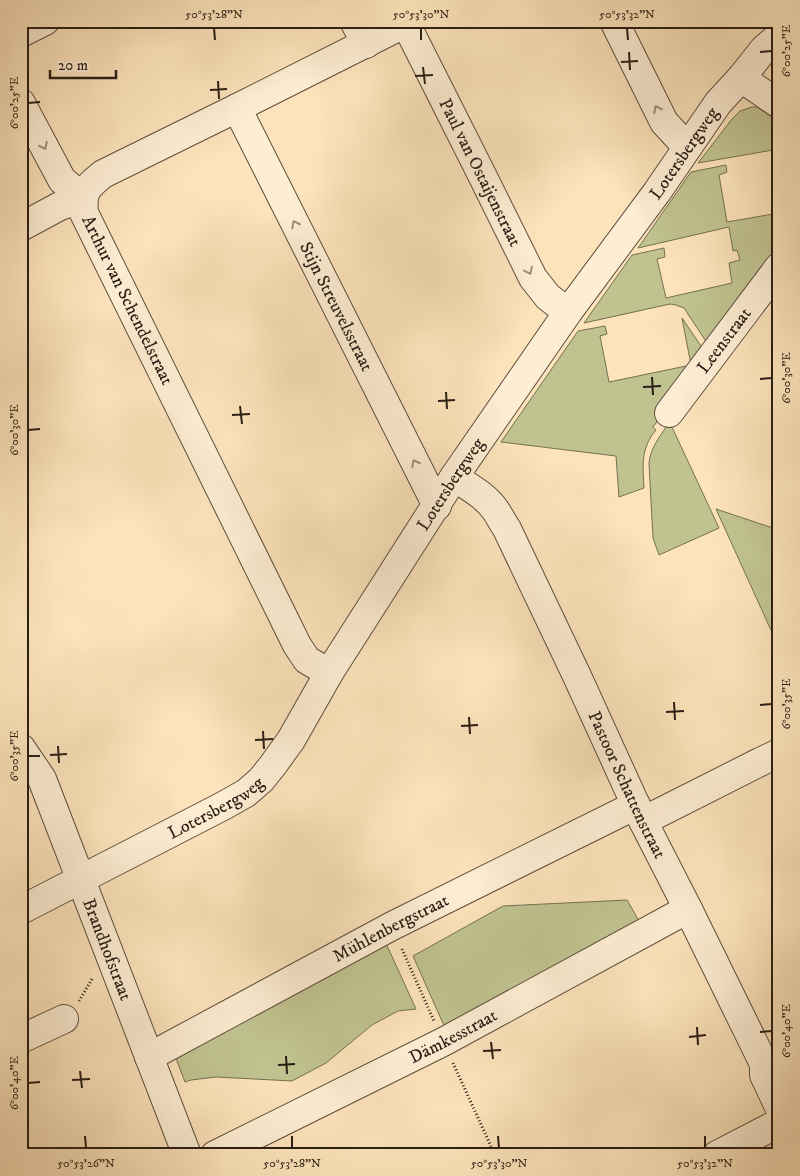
<svg xmlns="http://www.w3.org/2000/svg" width="800" height="1176" font-family="'IM FELL DW Pica',serif">
  <style>
    .grass { fill: #c0c390; stroke: #757052 }
    .lines { fill: none; stroke-linecap: round; stroke-linejoin: round }
    .minor-casing { stroke: #5e4e3e; stroke-width: 30 }
    .path { stroke: #2a1d15; stroke-width: 3; stroke-dasharray: 1 2.5; stroke-linecap: butt }
    .minor { stroke: #fdedd3; stroke-width: 28 }
    .oneway { stroke: #9e8f7e }
    .ticks { fill: none; stroke: #2a1d15; stroke-width: 2 }
    .labels { text-anchor: middle; stroke-width: 4.5; stroke-linejoin: round; paint-order: stroke }
    .street-label { font-size: 18px; fill: #2a1d15; stroke: #fdedd3 }
    .neatline { fill: none; stroke: #2a1d15; stroke-width: 2 }
    .ticks-label { font-size: 12px; text-anchor: middle; fill: #2a1d15 }
  </style>
  <rect width="100%" height="100%" fill="#fce3bb"/>
  <filter id="stains"><feTurbulence type="fractalNoise" baseFrequency=".004" numOctaves="4"/><feColorMatrix values="0 0 0 0 .2 0 0 0 0 .09 0 0 0 0 .02 0 0 0 .5 -.17"/></filter>
  <radialGradient id="worn" r=".72"><stop offset=".6" stop-color="#630" stop-opacity="0"/><stop offset="1" stop-color="#630" stop-opacity=".3"/></radialGradient>
  <g class="grass">
    <path d="M752 107H757L779 121V149L698 163 732 119 740 111Z"/>
    <path d="M726 165 727 172 719 175 727 222 779 213V259L711 349 684 308 676 305 670 304 584 323 632 255 664 248 665 257 657 259 666 298 732 283 729 263 740 260 737 250 733 251 729 227 638 248 691 172Z"/>
    <path d="M682 318 707 355 653 427 656 430C640 449 643 466 644 488L619 497 616 456 501 442 578 331 605 326 607 334 600 336 609 382 691 365Z"/>
    <path d="M666 427H672L719 528 659 555 653 538 649 463C651 447 658 440 666 427Z"/>
    <path d="M716 509 779 530V637L775 639Z"/>
    <path d="M627 900 643 928 446 1030 413 956 503 906Z"/>
    <path d="M384 939 416 1009 398 1011 372 1025 326 1063 292 1081 216 1077 191 1080 185 1082 175 1056Z"/>
  </g>
  <g class="lines">
    <g class="minor-casing">
      <g id="minor">
        <path d="M354 21 366 44"/>
        <path d="M614 21 664 122 687 147"/>
        <path id="s1" d="M406 24 482 175 533 278 548 297 568 312"/>
        <path d="M21 33 45 21"/>
        <path d="M741 78 779 104"/>
        <path d="M21 103 62 180 83 198 60 206 21 227"/>
        <path id="s2" d="M237 108 437 506"/>
        <path id="s3" d="M669 413 779 267"/>
        <path id="s4" d="M454 477C469 487 486 496 496 511 500 517 503 523 507 529L577 676 643 821 688 909 764 1064V1075L779 1107"/>
        <path d="M329 673 307 660 297 645 84 213C82 191 86 188 103 174L237 108 410 21"/>
        <path id="s5" d="M21 748 42 779 187 1155"/>
        <path d="M643 821 760 762 779 753"/>
        <path id="s6" d="M21 910 223 806 246 793 261 780 273 765 291 740 329 673 454 477 568 312 657 192 718 103 741 78 764 49 779 36"/>
        <path d="M21 1039 64 1019"/>
        <path id="s7" d="M149 1057 392 926 636 805"/>
        <path id="s8" d="M215 1155 443 1042 688 909"/>
        <path d="M717 1155 779 1123"/>
      </g>
    </g>
    <g class="path">
      <path d="M402 949 434 1021"/>
      <path d="M79 1001 92 979"/>
      <path d="M453 1063 495 1155"/>
    </g>
    <use href="#minor" class="minor"/>
  </g>
  <defs><path id="oneway-chevron" d="M-2-3.5L2.5 0L-2 3.5" fill="none" stroke-width="1.6" stroke-linecap="round" stroke-linejoin="round" transform="scale(1.25)"/></defs>
  <g class="oneway">
    <use href="#oneway-chevron" transform="translate(657 109) rotate(-117)"/>
    <use href="#oneway-chevron" transform="translate(44 146) rotate(62)"/>
    <use href="#oneway-chevron" transform="translate(295 224) rotate(-117)"/>
    <use href="#oneway-chevron" transform="translate(529 271) rotate(64)"/>
    <use href="#oneway-chevron" transform="translate(415 463) rotate(-117)"/>
  </g>
  <path class="ticks" d="M214 28 215 40M421 28V40M627 28 628 40M629 52 630 70M760 52 772 51M621 62 638 61M423 67 425 84M415 76 433 75M218 81 219 99M210 90 227 89M28 103 40 102M652 377 653 395M760 379 772 378M643 387 661 386M446 392 447 409M438 401 455 400M240 406 242 424M232 415 250 414M28 430 40 429M674 702 675 720M760 705 772 704M666 712 684 711M469 717 470 734M461 726 478 725M263 731 264 749M255 740 273 739M58 746 59 763M50 755 67 754M28 756H40M697 1027 698 1045M760 1032 772 1031M689 1037 706 1035M491 1042 493 1059M483 1051 501 1050M286 1056 287 1074M278 1065 295 1064M80 1071 82 1088M72 1080 90 1079M28 1083 40 1082M85 1136 86 1148M292 1136V1148M498 1136 499 1148M705 1136V1148"/>
  <g class="labels">
    <g class="street-label">
      <text dy="6" stroke="none"><textPath href="#s6" startOffset="1030">Lotersbergweg</textPath></text>
      <text dy="6" stroke="none"><textPath href="#s1" startOffset="166">Paul van Ostaijenstraat</textPath></text>
      <text transform="translate(128 300) rotate(64)" y="6">Arthur van Schendelstraat</text>
      <text dy="6" stroke="none"><textPath href="#s2" startOffset="222">Stijn Streuvelsstraat</textPath></text>
      <text dy="6" stroke="none"><textPath href="#s3" startOffset="91">Leenstraat</textPath></text>
      <text dy="6" stroke="none"><textPath href="#s6" startOffset="625">Lotersbergweg</textPath></text>
      <text dy="6" stroke="none"><textPath href="#s4" startOffset="358">Pastoor Schattenstraat</textPath></text>
      <text dy="6" stroke="none"><textPath href="#s6" startOffset="220">Lotersbergweg</textPath></text>
      <text dy="6" stroke="none"><textPath href="#s7" startOffset="274">Mühlenbergstraat</textPath></text>
      <text dy="6" stroke="none"><textPath href="#s5" startOffset="220">Brandhofstraat</textPath></text>
      <text dy="6" stroke="none"><textPath href="#s8" startOffset="266">Dämkesstraat</textPath></text>
    </g>
  </g>
  <rect width="800" height="1176" fill="none" stroke="#fce3bb" stroke-width="55"/>
  <path d="M50 70v8h66v-8" fill="none" stroke="#2a1d15" stroke-width="2.5"/>
  <text x="58" y="70" font-size="15" fill="#2a1d15" stroke="#fdedd3" stroke-width="4" paint-order="stroke">20 m</text>
  <rect x="28" y="28" width="744" height="1120" class="neatline"/>
  <g class="ticks-label">
    <text x="214" y="18">50°53'28"N</text>
    <text x="421" y="18">50°53'30"N</text>
    <text x="627" y="18">50°53'32"N</text>
    <text transform="translate(786 51) rotate(-90)" y="4">6°00'25"E</text>
    <text transform="translate(14 103) rotate(-90)" y="4">6°00'25"E</text>
    <text transform="translate(786 378) rotate(-90)" y="4">6°00'30"E</text>
    <text transform="translate(14 430) rotate(-90)" y="4">6°00'30"E</text>
    <text transform="translate(786 704) rotate(-90)" y="4">6°00'35"E</text>
    <text transform="translate(14 756) rotate(-90)" y="4">6°00'35"E</text>
    <text transform="translate(786 1031) rotate(-90)" y="4">6°00'40"E</text>
    <text transform="translate(14 1083) rotate(-90)" y="4">6°00'40"E</text>
    <text x="86" y="1167">50°53'26"N</text>
    <text x="292" y="1167">50°53'28"N</text>
    <text x="499" y="1167">50°53'30"N</text>
    <text x="705" y="1167">50°53'32"N</text>
  </g>
  <rect width="100%" height="100%" filter="url(#stains)"/>
  <rect width="100%" height="100%" fill="url(#worn)"/>
</svg>
